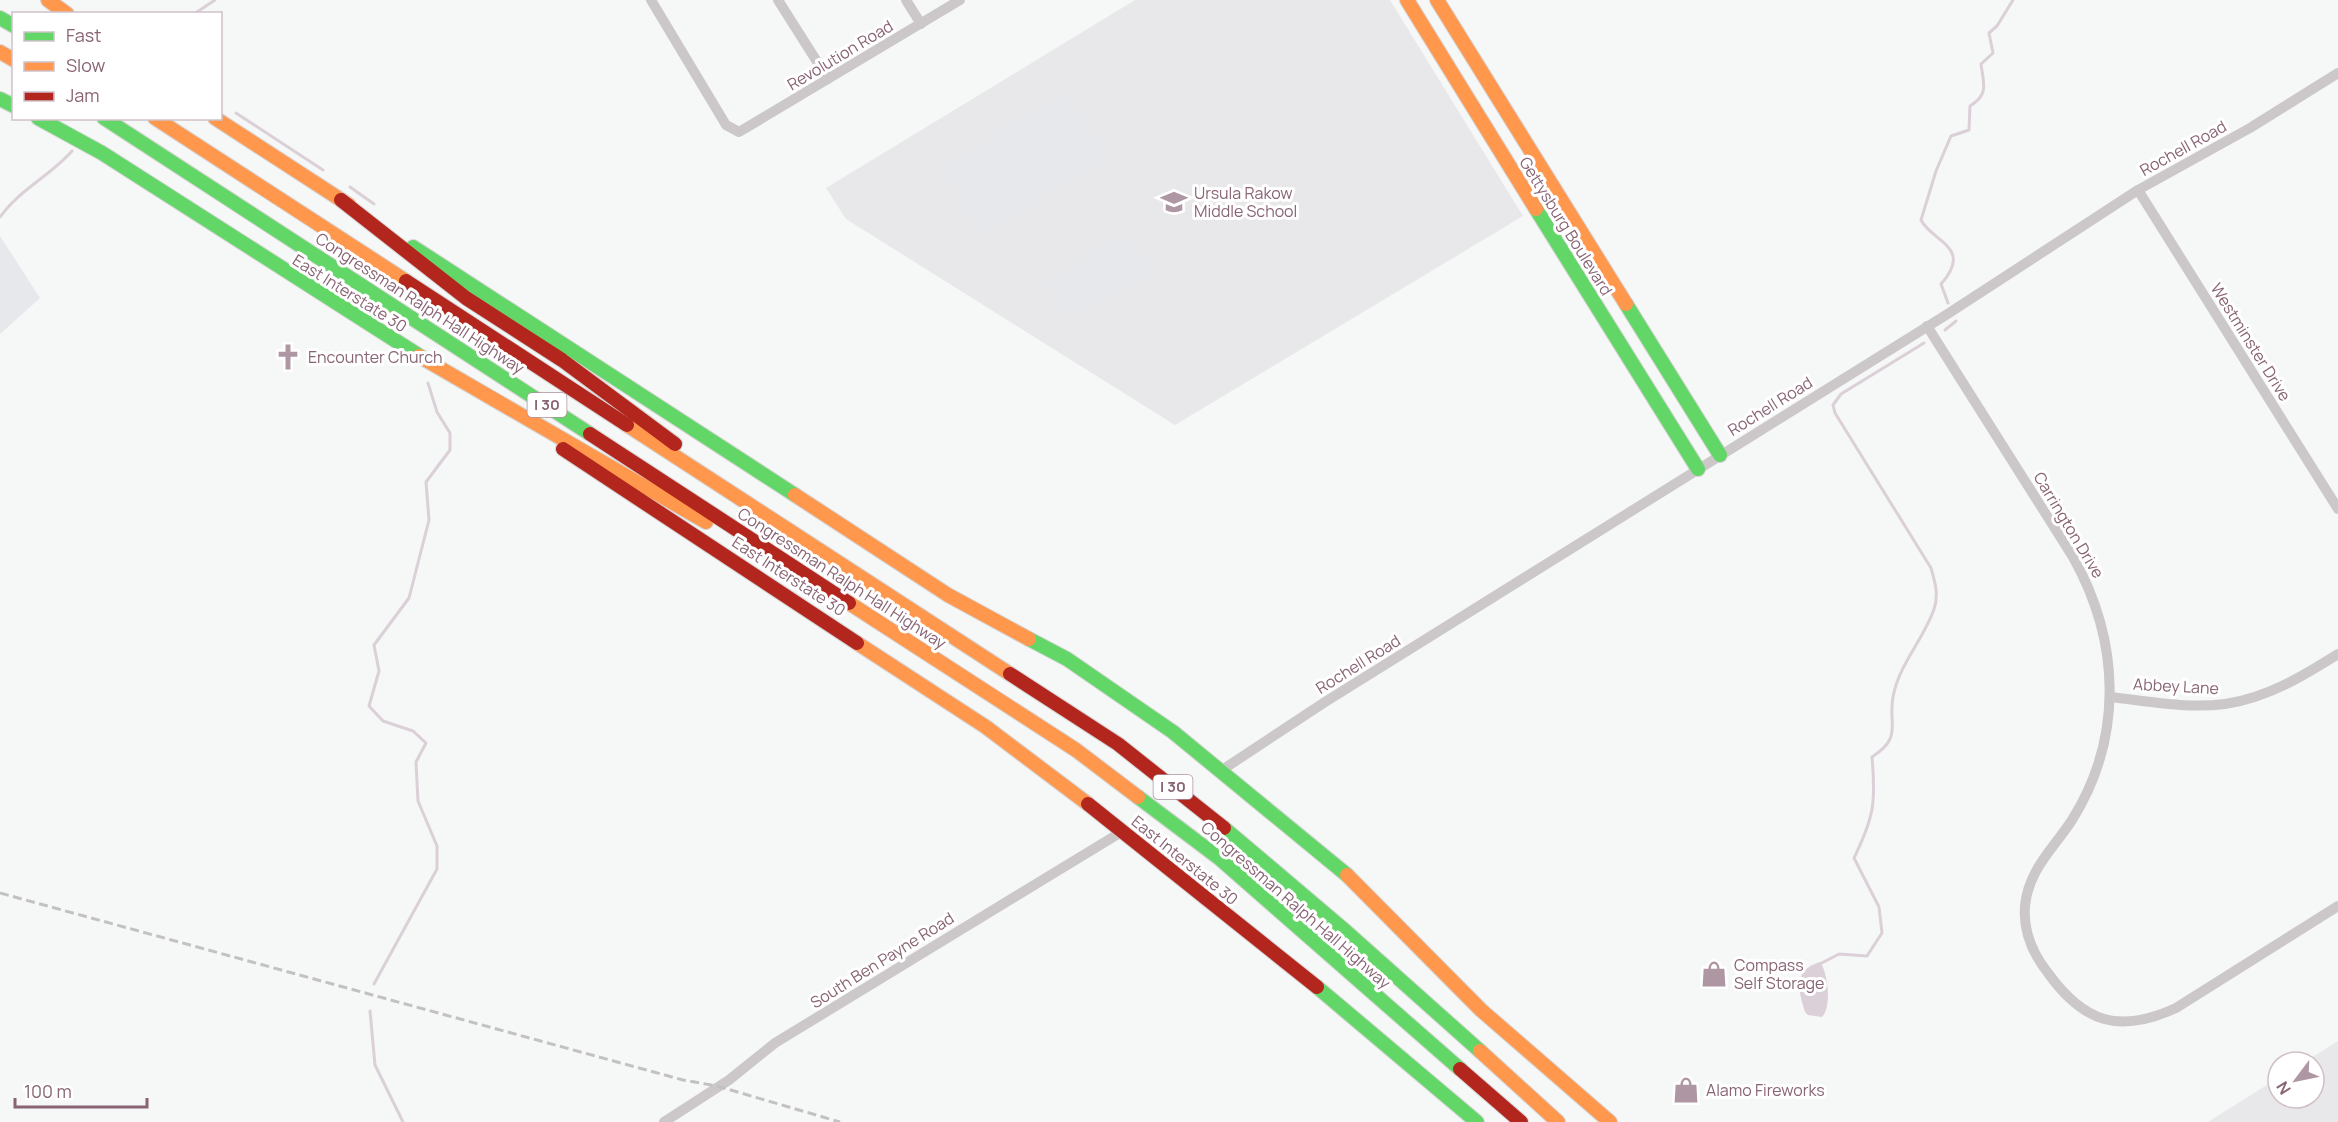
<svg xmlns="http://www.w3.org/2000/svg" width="2338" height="1122" font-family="Manrope,sans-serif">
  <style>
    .built { fill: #e8e7e9 }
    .green { fill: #e6e8eb }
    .water { fill: #dbd0d8 }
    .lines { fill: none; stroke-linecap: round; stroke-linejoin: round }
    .stream { stroke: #dbd0d8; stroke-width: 3 }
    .fast-casing { stroke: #d6d4d5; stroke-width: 16 }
    .slow-casing { stroke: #d6d4d5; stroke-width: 16 }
    .jam-casing { stroke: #d6d4d5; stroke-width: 16 }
    .street { stroke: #ccc8ca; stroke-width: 10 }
    .fast { stroke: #63d668; stroke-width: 14 }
    .slow { stroke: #ff974d; stroke-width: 14 }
    .jam { stroke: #b3261e; stroke-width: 14 }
    .rail { stroke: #c3c1c1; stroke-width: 3; stroke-dasharray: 9 4.5; stroke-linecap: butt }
    .labels { text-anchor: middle; stroke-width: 6; stroke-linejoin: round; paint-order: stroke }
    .shield { fill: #fff; stroke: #ac929e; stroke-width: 1.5 }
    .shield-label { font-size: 15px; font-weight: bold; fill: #886474 }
    .street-label { font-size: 16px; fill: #886474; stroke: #fff }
    .poi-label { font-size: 16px; fill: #886474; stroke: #fff; text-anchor: start }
  </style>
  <rect width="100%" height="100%" fill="#f6f7f7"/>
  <g class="built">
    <path d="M1135 0H1390L1523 216 1175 425 846 219 826 188Z"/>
    <path d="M2338 1041V1122H2208L2278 1078V1098H2314V1062H2305Z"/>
  </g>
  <g class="green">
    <path d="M1067 90 1108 159 980 236 939 167Z"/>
    <path d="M1127 232 1151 272 1069 321 1044 281Z"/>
    <path d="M0 236 40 298 0 334Z"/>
  </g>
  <path class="water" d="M1820 962C1828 973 1832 1007 1822 1017L1808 1015 1805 1012C1798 990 1793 970 1820 962Z"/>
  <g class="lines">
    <g class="stream">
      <path d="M194 14 215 0"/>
      <path d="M236 113 323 170"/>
      <path d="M350 187 374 204"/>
      <path d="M0 217C19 190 50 176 72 151"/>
      <path d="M1948 303 1941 284C1974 247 1932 242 1921 220L1936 171 1951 136 1969 130 1970 106C1990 94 1983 82 1981 64L1993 53 1989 33 1997 26 2013 0"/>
      <path d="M1945 330 1956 321"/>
      <path d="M1818 965 1839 954 1867 956 1882 933 1879 907 1854 858C1874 817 1876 802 1872 757 1903 737 1888 725 1893 697 1899 664 1924 639 1934 609 1939 595 1935 582 1931 568L1835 413 1833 405 1841 394 1924 343"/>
      <path d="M374 984 437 869V846L418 801 416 762 426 743 413 731 383 721 369 706 379 671 374 645 409 598 429 520 426 482 450 450V433L437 412 428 383"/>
      <path d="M370 1011 375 1065 403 1122"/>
    </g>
    <g class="fast-casing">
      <g id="fast">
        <path d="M0 18 14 26"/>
        <path d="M0 99 14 106"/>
        <path d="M38 118 102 153 426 360"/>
        <path d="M104 118 590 434"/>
        <path d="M1536 209 1698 469"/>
        <path d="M413 247 795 495"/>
        <path d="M1626 304 1720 455"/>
        <path d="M1029 639 1067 659 1173 732 1347 875"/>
        <path d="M1138 797 1219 858 1460 1069"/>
        <path d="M1224 828 1342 928 1480 1051"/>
        <path d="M1317 987 1477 1122"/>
      </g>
    </g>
    <g class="slow-casing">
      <g id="slow">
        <path d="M48 0 67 14"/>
        <path d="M1407 0 1536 209"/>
        <path d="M1437 0 1626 304"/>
        <path d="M0 52 14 60"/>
        <path d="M155 118 406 281"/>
        <path d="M215 118 349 205"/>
        <path d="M419 356 706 522"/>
        <path d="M627 425 1010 674"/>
        <path d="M795 495 948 595 1029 639"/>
        <path d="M849 603 1076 750 1138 797"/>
        <path d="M857 643 986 727 1088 804"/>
        <path d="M1347 875 1481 1010 1610 1122"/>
        <path d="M1480 1051 1558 1122"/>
      </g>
    </g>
    <g class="jam-casing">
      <g id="jam">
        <path d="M341 200 466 298 562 360 675 444"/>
        <path d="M406 281 627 425"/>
        <path d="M590 434 849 603"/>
        <path d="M563 449 857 643"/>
        <path d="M1010 674 1118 744 1224 828"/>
        <path d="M1088 804 1317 987"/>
        <path d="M1460 1069 1521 1122"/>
      </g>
    </g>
    <g class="street">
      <path d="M651 0 726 125 739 132 960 0"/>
      <path d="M778 0 828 79"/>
      <path d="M906 0 921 24"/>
      <path d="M2138 190 2338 509"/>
      <path d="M1927 326 2073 557C2120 641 2124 737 2072 820 2054 848 2028 870 2025 906 2023 931 2033 954 2048 973 2084 1023 2119 1034 2176 1008L2338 906"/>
      <path d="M2110 697C2147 701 2187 709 2225 704 2267 698 2303 676 2338 654"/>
      <path d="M1222 770 1325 702 1946 315 2138 190 2250 128 2338 73"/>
      <path d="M664 1122 729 1080 775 1043 1123 831"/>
    </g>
    <use href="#fast" class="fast"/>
    <use href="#slow" class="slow"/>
    <use href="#jam" class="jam"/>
    <path class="rail" d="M0 893 683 1080 717 1086 840 1122"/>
  </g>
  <defs>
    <g id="school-bare" transform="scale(2.07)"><path d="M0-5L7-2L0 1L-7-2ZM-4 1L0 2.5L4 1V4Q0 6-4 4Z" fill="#ae97a2" stroke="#fff" stroke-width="2.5" paint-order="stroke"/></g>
    <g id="church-bare" transform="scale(2.07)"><path d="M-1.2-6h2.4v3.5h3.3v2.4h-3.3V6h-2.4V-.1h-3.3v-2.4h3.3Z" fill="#ae97a2" stroke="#fff" stroke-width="2.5" paint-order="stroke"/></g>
    <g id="shop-bare" transform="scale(2.07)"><path d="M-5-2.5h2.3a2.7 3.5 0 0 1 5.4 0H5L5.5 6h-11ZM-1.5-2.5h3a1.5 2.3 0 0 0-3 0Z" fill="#ae97a2" stroke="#fff" stroke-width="2.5" paint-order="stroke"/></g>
  </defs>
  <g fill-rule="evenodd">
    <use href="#school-bare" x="1174" y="202"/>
    <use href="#church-bare" x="288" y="357"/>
    <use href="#shop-bare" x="1714" y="974"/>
    <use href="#shop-bare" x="1686" y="1090"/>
  </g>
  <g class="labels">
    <g class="shield">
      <rect x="527.5" y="393" width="39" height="24" rx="4.5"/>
      <rect x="1153.5" y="775" width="39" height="24" rx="4.5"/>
    </g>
    <g class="shield-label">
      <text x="547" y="410">I 30</text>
      <text x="1173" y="792">I 30</text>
    </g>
    <g class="street-label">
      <text transform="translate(840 55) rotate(-31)" y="6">Revolution Road</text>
      <text transform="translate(2183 148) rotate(-29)" y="6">Rochell Road</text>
      <text transform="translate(1566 226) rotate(58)" y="6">Gettysburg Boulevard</text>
      <text transform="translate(350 293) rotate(32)" y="6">East Interstate 30</text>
      <text transform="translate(420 303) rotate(33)" y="6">Congressman Ralph Hall Highway</text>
      <text transform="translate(2251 342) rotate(58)" y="6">Westminster Drive</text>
      <text transform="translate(1770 406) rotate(-32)" y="6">Rochell Road</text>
      <text transform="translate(2069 525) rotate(59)" y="6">Carrington Drive</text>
      <text transform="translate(789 576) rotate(33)" y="6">East Interstate 30</text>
      <text transform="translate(842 578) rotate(33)" y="6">Congressman Ralph Hall Highway</text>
      <text transform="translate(1358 664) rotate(-32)" y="6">Rochell Road</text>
      <text transform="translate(2176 686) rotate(3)" y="6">Abbey Lane</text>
      <text transform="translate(1185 860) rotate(39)" y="6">East Interstate 30</text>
      <text transform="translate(1296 905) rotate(41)" y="6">Congressman Ralph Hall Highway</text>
      <text transform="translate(882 960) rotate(-32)" y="6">South Ben Payne Road</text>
    </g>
    <g class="poi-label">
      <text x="1194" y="199">Ursula Rakow<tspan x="1194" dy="18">Middle School</tspan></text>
      <text x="308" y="363">Encounter Church</text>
      <text x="1734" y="971">Compass<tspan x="1734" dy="18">Self Storage</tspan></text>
      <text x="1706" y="1096">Alamo Fireworks</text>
    </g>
  </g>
  <rect x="12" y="12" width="210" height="108" fill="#ffffff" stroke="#cfc1c7" stroke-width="1.5"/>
  <rect x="24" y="32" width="30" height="9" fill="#63d668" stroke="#cfc1c7" stroke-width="1.5"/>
  <text x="66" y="42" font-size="18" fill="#886474">Fast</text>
  <rect x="24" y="62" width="30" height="9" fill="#ff974d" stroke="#cfc1c7" stroke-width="1.5"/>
  <text x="66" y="72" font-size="18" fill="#886474">Slow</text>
  <rect x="24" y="92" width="30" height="9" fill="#b3261e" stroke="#cfc1c7" stroke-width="1.5"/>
  <text x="66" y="102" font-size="18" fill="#886474">Jam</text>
  <g transform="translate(2296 1080) rotate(238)"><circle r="28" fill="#ffffff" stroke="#cfc1c7" stroke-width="1.5"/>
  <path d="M0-4.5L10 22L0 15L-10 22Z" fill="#ae97a2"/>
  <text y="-9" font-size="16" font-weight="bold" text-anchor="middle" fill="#886474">N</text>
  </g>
  <path d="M15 1098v9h132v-9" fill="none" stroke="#886474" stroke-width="3"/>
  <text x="24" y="1098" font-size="18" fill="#886474" stroke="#ffffff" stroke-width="4.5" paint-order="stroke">100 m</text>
</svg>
